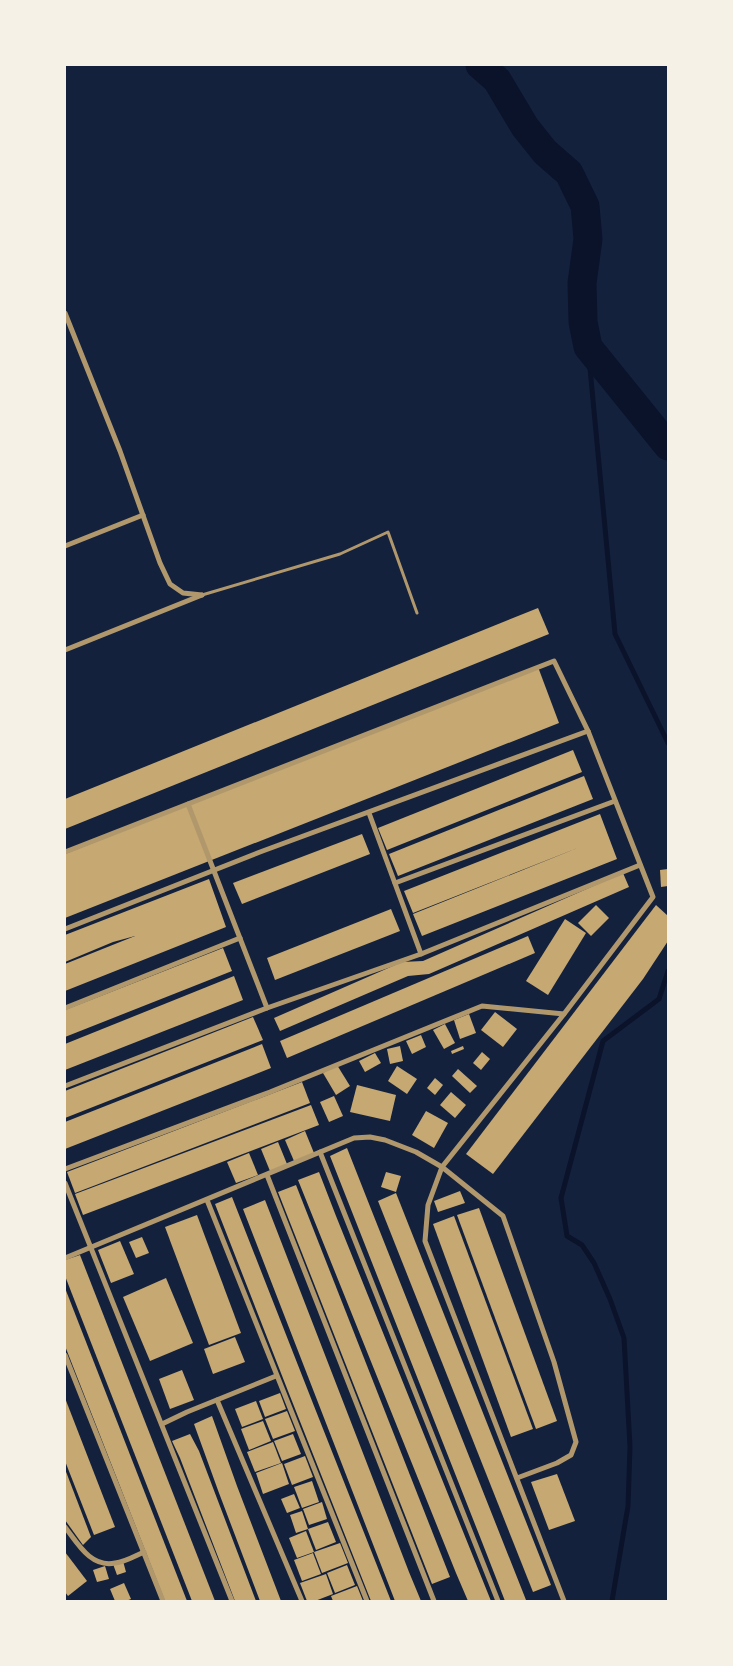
<svg xmlns="http://www.w3.org/2000/svg" width="733" height="1666" font-family="'Source Sans 3',sans-serif">
  <style>
    .lines { fill: none; stroke-linecap: round; stroke-linejoin: round }
    .stream { stroke: #0b132b; stroke-width: 5 }
    .river { stroke: #0b132b; stroke-width: 29 }
    .building { fill: #c6a872 }
    .service { stroke: #b1986c; stroke-width: 3 }
    .minor { stroke: #b1986c; stroke-width: 5 }
  </style>
  <rect width="100%" height="100%" fill="#14213d"/>
  <g class="lines">
    <g class="stream">
      <path d="M588 347 615 634 668 743"/>
      <path d="M612 1601 628 1506 630 1447 624 1338 610 1299 594 1263 582 1245 567 1236 561 1198 603 1041 659 999 668 971"/>
    </g>
    <path class="river" d="M480 65 497 80 525 127 545 152 569 173 585 206 588 239 582 283 583 322 588 347 668 446"/>
  </g>
  <g class="building">
    <path d="M538 608 549 634 65 829V799Z"/>
    <path d="M538 667 559 723 65 918V854Z"/>
    <path d="M573 750 582 772 387 850 378 828Z"/>
    <path d="M584 776 593 799 398 876 389 854Z"/>
    <path d="M600 814 617 859 422 936 413 914 580 847 413 913 404 891Z"/>
    <path d="M362 834 370 854 242 904 233 883Z"/>
    <path d="M668 869V886L661 887 660 870Z"/>
    <path d="M623 873 629 887 429 974 408 976 280 1031 274 1018 402 962 423 961Z"/>
    <path d="M209 879 226 927 65 991V964L135 936 113 942 65 962V935Z"/>
    <path d="M596 905 609 918 591 936 578 923Z"/>
    <path d="M656 905 668 916V941L643 979 493 1174 466 1154Z"/>
    <path d="M391 909 400 931 275 980 267 958Z"/>
    <path d="M565 919 586 933 548 995 526 981Z"/>
    <path d="M528 936 535 953 287 1058 280 1041Z"/>
    <path d="M223 948 232 971 65 1037V1010Z"/>
    <path d="M234 976 243 1000 65 1070V1044Z"/>
    <path d="M495 1012 517 1029 503 1047 481 1030Z"/>
    <path d="M469 1014 476 1033 460 1039 454 1020Z"/>
    <path d="M253 1017 263 1040 65 1118V1091Z"/>
    <path d="M445 1024 455 1043 444 1049 433 1030Z"/>
    <path d="M421 1035 426 1047 412 1054 406 1041Z"/>
    <path d="M262 1044 271 1068 65 1149V1122Z"/>
    <path d="M400 1046 403 1061 390 1064 387 1049Z"/>
    <path d="M463 1046 464 1049 452 1054 451 1051Z"/>
    <path d="M482 1052 490 1059 481 1070 473 1063Z"/>
    <path d="M375 1053 381 1063 365 1072 359 1061Z"/>
    <path d="M337 1065 350 1086 336 1095 323 1073Z"/>
    <path d="M397 1066 417 1079 407 1094 388 1081Z"/>
    <path d="M458 1069 477 1086 470 1093 452 1076Z"/>
    <path d="M435 1078 443 1085 435 1095 427 1088Z"/>
    <path d="M302 1082 310 1103 75 1193 67 1172Z"/>
    <path d="M357 1085 396 1095 390 1121 350 1112Z"/>
    <path d="M451 1092 466 1105 455 1118 440 1105Z"/>
    <path d="M334 1096 343 1116 329 1122 320 1102Z"/>
    <path d="M311 1105 319 1125 83 1215 75 1194Z"/>
    <path d="M426 1111 448 1123 434 1148 412 1135Z"/>
    <path d="M305 1131 314 1153 294 1161 285 1140Z"/>
    <path d="M278 1142 287 1164 270 1171 261 1149Z"/>
    <path d="M347 1148 371 1209 526 1600 505 1601 482 1542 330 1156Z"/>
    <path d="M249 1153 258 1175 236 1183 227 1162Z"/>
    <path d="M319 1172 336 1216 491 1601H468L456 1573 298 1180Z"/>
    <path d="M386 1172 401 1176 396 1192 381 1187Z"/>
    <path d="M296 1185 450 1577 432 1584 278 1192Z"/>
    <path d="M460 1191 465 1203 438 1212 434 1201Z"/>
    <path d="M396 1193 551 1585 533 1592 378 1201Z"/>
    <path d="M232 1197 314 1406 391 1601H371L288 1391 215 1204Z"/>
    <path d="M265 1200 409 1572 421 1601H395L243 1209Z"/>
    <path d="M479 1208 557 1421 536 1429 457 1215Z"/>
    <path d="M197 1215 241 1333 209 1345 165 1227Z"/>
    <path d="M454 1216 533 1429 511 1437 433 1224Z"/>
    <path d="M142 1237 149 1253 136 1258 129 1242Z"/>
    <path d="M120 1241 134 1274 111 1283 98 1250Z"/>
    <path d="M80 1255 215 1601H192L65 1276V1260Z"/>
    <path d="M166 1278 193 1343 150 1361 123 1297Z"/>
    <path d="M65 1288 187 1601H165L65 1346Z"/>
    <path d="M235 1337 245 1362 213 1374 204 1349Z"/>
    <path d="M182 1370 194 1400 170 1409 159 1379Z"/>
    <path d="M280 1393 286 1409 265 1417 259 1401Z"/>
    <path d="M65 1398 115 1527 94 1535 65 1461Z"/>
    <path d="M256 1401 263 1419 242 1427 235 1409Z"/>
    <path d="M287 1411 295 1431 273 1439 265 1419Z"/>
    <path d="M212 1416 237 1486 281 1601H260L219 1493 194 1424Z"/>
    <path d="M263 1421 271 1441 249 1450 241 1429Z"/>
    <path d="M190 1434 199 1451 256 1601H235L180 1458 172 1441Z"/>
    <path d="M293 1434 301 1454 282 1461 274 1441Z"/>
    <path d="M273 1442 281 1463 255 1472 247 1452Z"/>
    <path d="M305 1456 313 1477 292 1485 284 1464Z"/>
    <path d="M282 1463 289 1484 263 1494 256 1473Z"/>
    <path d="M65 1469 91 1537 83 1545 65 1520Z"/>
    <path d="M557 1474 575 1521 549 1530 531 1482Z"/>
    <path d="M312 1481 319 1502 302 1508 294 1487Z"/>
    <path d="M294 1494 300 1508 287 1513 281 1499Z"/>
    <path d="M322 1502 327 1519 309 1525 303 1509Z"/>
    <path d="M302 1511 308 1529 296 1533 290 1515Z"/>
    <path d="M328 1522 336 1542 316 1550 308 1529Z"/>
    <path d="M306 1531 314 1552 297 1558 289 1538Z"/>
    <path d="M340 1543 348 1563 322 1573 314 1552Z"/>
    <path d="M65 1552 87 1581 68 1596 65 1592Z"/>
    <path d="M313 1553 321 1574 302 1581 294 1560Z"/>
    <path d="M123 1561 126 1572 117 1575 113 1564Z"/>
    <path d="M347 1565 355 1585 335 1593 327 1573Z"/>
    <path d="M105 1566 109 1579 97 1582 93 1570Z"/>
    <path d="M326 1574 333 1594 315 1601H307L300 1583Z"/>
    <path d="M124 1583 131 1599 126 1601H115L110 1589Z"/>
    <path d="M357 1586 363 1601H333L331 1596Z"/>
  </g>
  <g class="lines">
    <path class="service" d="M202 595 340 554 388 532 417 613"/>
    <g class="minor">
      <path d="M65 313 120 451 160 563 170 584 183 593 202 595"/>
      <path d="M65 546 143 515"/>
      <path d="M65 650 202 595"/>
      <path d="M188 804 267 1008"/>
      <path d="M369 813 421 954"/>
      <path d="M65 852 554 661 588 731 653 897 564 1014 442 1167 428 1205 425 1241 564 1601"/>
      <path d="M395 883 615 801"/>
      <path d="M65 929 260 852 588 731"/>
      <path d="M65 1008 240 938"/>
      <path d="M65 1086 267 1008 421 954 640 865"/>
      <path d="M320 1152 498 1601"/>
      <path d="M65 1169 270 1092 482 1006 564 1014"/>
      <path d="M267 1175 434 1601"/>
      <path d="M65 1183 232 1601"/>
      <path d="M207 1200 367 1601"/>
      <path d="M65 1258 354 1138 370 1137 385 1140 416 1152 442 1167 503 1216 554 1362 576 1442 571 1455 557 1463 517 1478"/>
      <path d="M65 1355 163 1601"/>
      <path d="M217 1400 302 1601"/>
      <path d="M162 1424 187 1412 276 1376"/>
      <path d="M65 1527C78 1544 91 1568 115 1563 125 1562 135 1556 144 1552"/>
    </g>
  </g>
  <rect width="733" height="1666" fill="none" stroke="#f6f1e7" stroke-width="132"/>
</svg>
